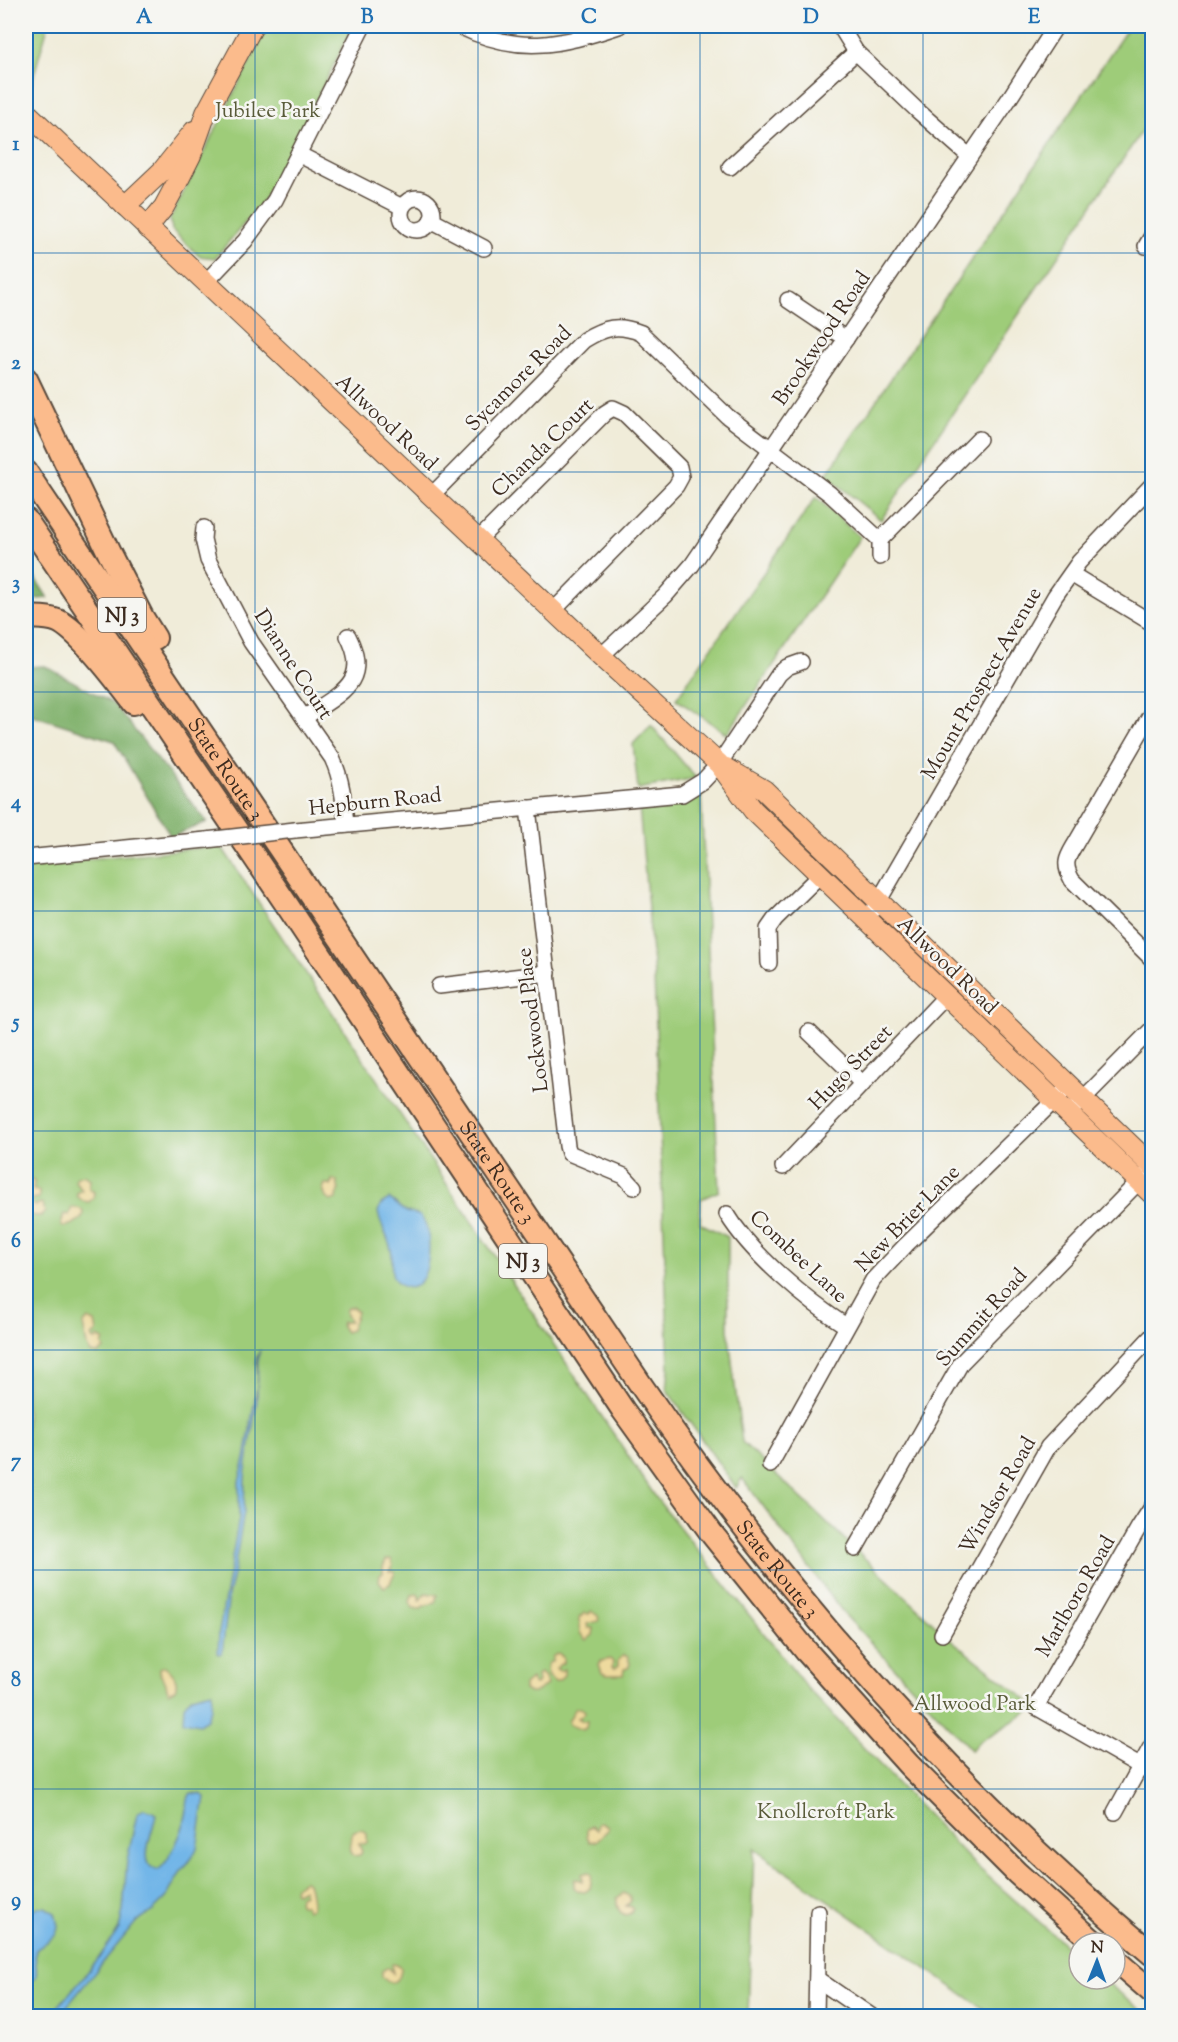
<svg xmlns="http://www.w3.org/2000/svg" width="1178" height="2042" font-family="'Sorts Mill Goudy',serif">
  <style>
    .green { fill: #9ecc79; stroke: #6c7b4c; stroke-width: 1.5 }
    .forest { fill: #7eb069; stroke: #5c6d44; stroke-width: 1.5 }
    .sand { fill: #eeda9e; stroke: #94825e; stroke-width: 1.5 }
    .water { fill: #72b6e8; stroke: #567083; stroke-width: 1.5 }
    .lines { fill: none; stroke-linecap: round; stroke-linejoin: round }
    .minor-casing { stroke: #56473a; stroke-width: 18 }
    .major-casing { stroke: #56473a; stroke-width: 22 }
    .highway-casing { stroke: #56473a; stroke-width: 26 }
    .minor { stroke: #fff; stroke-width: 15 }
    .major { stroke: #fbbb8c; stroke-width: 20 }
    .highway { stroke: #fbbb8c; stroke-width: 22 }
    .minor-bridge-casing { stroke: #56473a; stroke-width: 18; stroke-linecap: butt }
    .minor-bridge { stroke: #fff; stroke-width: 15 }
    .grid { fill: none; stroke: #1f6fb2; stroke-width: 1.5; stroke-opacity: 0.55 }
    .labels { text-anchor: middle; stroke-width: 5; stroke-linejoin: round; paint-order: stroke }
    .shield { fill: #f6f6f2; stroke: #73675e; stroke-width: 1.5 }
    .shield-label { font-size: 20px; font-weight: bold; fill: #3b2a1e }
    .park-label { font-size: 21px; fill: #595b39; stroke: #f6f6f2 }
    .street-label { font-size: 21px; fill: #3b2a1e; stroke: #f6f6f2 }
    .neatline { fill: none; stroke: #1f6fb2; stroke-width: 2 }
    .grid-label { font-size: 20px; text-anchor: middle; font-weight: bold; fill: #1f6fb2 }
  </style>
  <rect width="100%" height="100%" fill="#f6f6f2"/>
  <filter id="ink" filterUnits="userSpaceOnUse"><feTurbulence type="fractalNoise" baseFrequency=".0167" numOctaves="2"/><feDisplacementMap in="SourceGraphic" scale="12" xChannelSelector="R" yChannelSelector="G"/><feConvolveMatrix kernelMatrix="1 2 1 2 8 2 1 2 1" color-interpolation-filters="sRGB"/></filter>
  <filter id="wash" filterUnits="userSpaceOnUse"><feTurbulence type="fractalNoise" baseFrequency=".008" numOctaves="4" result="noise"/><feDisplacementMap in="SourceGraphic" scale="24" xChannelSelector="R" yChannelSelector="G"/><feGaussianBlur stdDeviation="1.35" result="paint"/><feColorMatrix in="noise" values="0 0 0 0 0 0 0 0 0 0 0 0 0 0 0 0 0 1.4 0 .05"/><feComposite in="paint" operator="in"/></filter>
  <g filter="url(#wash)">
    <rect width="100%" height="100%" fill="#f0ecd9"/>
    <g class="green">
      <path d="M26 26H48L29 92 26 88Z"/>
      <path d="M268 26H353L278 177 260 205 215 258 199 256 172 230 170 219Z"/>
      <path d="M1129 26H1152V116L881 520 826 475Z"/>
      <path d="M816 497 860 537 727 734 676 699Z"/>
      <path d="M651 725 696 778 638 789 633 744Z"/>
      <path d="M701 794 719 1191 701 1199 700 1223 728 1237V1329L742 1442 949 1638 1036 1707 979 1742 971 1750 845 1615 742 1478 736 1488 667 1390 669 1368 654 976 639 806Z"/>
      <path d="M221 846 657 1499 808 1689 973 1863 1079 1957V1979H1103L1148 2016H994L754 1849 748 2016H26V865Z"/>
    </g>
    <g class="forest">
      <path d="M26 564 48 598 26 600Z"/>
      <path d="M45 666 114 704 207 822 171 837 114 741 26 713V667Z"/>
    </g>
    <g class="sand">
      <path d="M83 1175 90 1179 89 1189 94 1192 93 1198 89 1202 83 1201 77 1196V1193L82 1190 75 1181 77 1177Z"/>
      <path d="M27 1179 34 1181 33 1190 39 1191V1198L32 1199 30 1202 35 1206 40 1203 43 1204 45 1212 41 1216 28 1215 26 1211Z"/>
      <path d="M332 1180 337 1181 339 1191 336 1199 331 1201 326 1198 323 1189 325 1184 331 1186Z"/>
      <path d="M72 1207 81 1209 83 1213 82 1218 73 1224 64 1227 61 1224 64 1214 69 1215Z"/>
      <path d="M353 1307 357 1312 351 1330 345 1332 341 1326 342 1322H350C348 1317 343 1314 347 1308Z"/>
      <path d="M88 1319 95 1322 97 1332 92 1336 93 1339 95 1340 98 1337 104 1340 102 1345 104 1349 98 1354 91 1353 87 1346 83 1325Z"/>
      <path d="M391 1559 393 1565 389 1571 394 1572 395 1574 392 1578 390 1584 384 1587 379 1581 380 1575 383 1573V1567L386 1560Z"/>
      <path d="M426 1593 437 1595 435 1603 424 1606 420 1609 413 1608 410 1602 412 1595 418 1594 420 1600Z"/>
      <path d="M591 1611 598 1616 599 1621 587 1624 588 1628H594L593 1635 586 1640 580 1633V1618L584 1613 589 1614Z"/>
      <path d="M558 1654 563 1657V1663L559 1665 556 1669 560 1671 564 1669V1675L560 1680 555 1682C549 1678 545 1670 548 1663L552 1662 553 1656Z"/>
      <path d="M624 1655 628 1657 630 1664 628 1668 624 1669 623 1675H607L602 1673 599 1664 601 1661 610 1659 613 1662 612 1667 614 1669 618 1666V1660Z"/>
      <path d="M165 1666C173 1673 179 1680 175 1690L169 1693C166 1689 167 1685 165 1681 163 1676 158 1676 159 1668Z"/>
      <path d="M540 1673 545 1677 547 1685 534 1693H529L524 1690V1685L531 1679 533 1684 536 1685 538 1682 537 1676Z"/>
      <path d="M576 1708H581L585 1711 584 1714 578 1718 583 1721H587L586 1728 582 1730 570 1725 568 1721Z"/>
      <path d="M601 1822 608 1826V1830L596 1841 590 1842 587 1836V1828L592 1826 597 1830 598 1824Z"/>
      <path d="M361 1829 367 1833V1842L365 1844 359 1843 362 1852 360 1855 353 1856 350 1852 352 1835 354 1831Z"/>
      <path d="M589 1872 592 1875 590 1888 585 1892 577 1891 574 1887V1880L577 1879 583 1881 582 1874Z"/>
      <path d="M304 1881 308 1883C310 1889 313 1902 311 1908L307 1910 305 1905H300L298 1900 300 1896 304 1894V1889L296 1893 294 1891 295 1887Z"/>
      <path d="M624 1893 630 1897 631 1901 626 1906 632 1907 633 1909 631 1913 626 1915C618 1913 616 1905 617 1898Z"/>
      <path d="M394 1964 401 1968C401 1976 398 1983 388 1982L382 1977V1970L387 1967 393 1973 391 1965Z"/>
    </g>
    <g class="water">
      <path d="M389 1199C396 1202 400 1209 407 1212 412 1214 416 1213 420 1216 435 1228 432 1295 405 1287 400 1286 396 1282 394 1278 390 1272 392 1267 392 1261 393 1243 381 1229 378 1212L381 1204Z"/>
      <path d="M260 1350 258 1358 257 1401 245 1476 244 1512 234 1570 228 1596V1602L222 1653 218 1654 219 1632 239 1518V1481L245 1459 258 1380 256 1359Z"/>
      <path d="M212 1691 211 1708 207 1719 199 1724 183 1721 184 1706 192 1696Z"/>
      <path d="M191 1793 201 1794 205 1797 197 1848 192 1858 181 1871 166 1898 153 1911 137 1921 59 2016H50L96 1962 119 1929 123 1910 127 1860 137 1814 144 1809 153 1812 156 1815C154 1828 136 1867 158 1870 170 1862 183 1830 186 1815 188 1807 186 1799 191 1793Z"/>
      <path d="M39 1907H45L55 1913 58 1926 56 1935 36 1950C34 1960 38 1967 36 1977L26 1984V1917L27 1914Z"/>
    </g>
  </g>
  <g filter="url(#ink)">
    <g class="lines">
      <g class="minor-casing">
        <g id="minor">
          <path d="M459 26C518 55 559 46 619 26"/>
          <path d="M840 26 856 52 918 111 969 156"/>
          <path d="M298 154 402 207"/>
          <path d="M730 167 856 52"/>
          <circle cx="417" cy="214" r="16"/>
          <path d="M431 220 484 248"/>
          <path d="M1146 246 1152 236"/>
          <path d="M205 283 245 241 275 200 363 26"/>
          <path d="M788 300 846 339"/>
          <path d="M431 496 584 340C605 327 618 324 641 333L727 416 830 494 880 540V557"/>
          <path d="M204 528 203 539 208 560 251 642 332 758C342 779 344 801 346 825"/>
          <path d="M478 540 605 413 613 408 624 413 679 467 681 477 676 486 553 611"/>
          <path d="M880 540 979 439"/>
          <path d="M1071 574 1152 623"/>
          <path d="M601 656 665 596 692 565 1009 99 1056 26"/>
          <path d="M1152 712 1077 841C1068 857 1062 862 1072 880L1152 959"/>
          <path d="M304 718C338 694 372 683 348 636"/>
          <path d="M528 808 567 1146 569 1153 624 1176 634 1187"/>
          <path d="M295 830 682 794 703 781 719 764 779 674 787 667 801 662"/>
          <path d="M26 858 206 840"/>
          <path d="M874 909 1055 596 1079 562 1152 485"/>
          <path d="M769 963 768 929 775 919 820 875"/>
          <path d="M439 986 548 973"/>
          <path d="M809 1032 863 1084"/>
          <path d="M1077 1105 1152 1029"/>
          <path d="M783 1167 946 996"/>
          <path d="M727 1214C751 1254 807 1301 846 1326"/>
          <path d="M770 1465 873 1280 906 1245 1061 1094"/>
          <path d="M1152 1507 1139 1527 1036 1707 1152 1773"/>
          <path d="M855 1549 961 1363 1152 1168"/>
          <path d="M942 1634 1048 1447 1152 1336"/>
          <path d="M1115 1812 1152 1745"/>
          <path d="M817 1979 871 2016"/>
          <path d="M816 2016 818 1912"/>
        </g>
      </g>
      <g class="major-casing">
        <g id="major">
          <path d="M26 112 601 656 719 764 753 810 1152 1194"/>
          <path d="M125 206 162 171 194 131"/>
          <path d="M147 228 164 207 179 179 191 155 206 113 253 26"/>
          <path d="M726 768 764 790 1152 1166"/>
        </g>
      </g>
      <g class="highway-casing">
        <g id="highway">
          <path d="M26 379 110 555 142 617 155 638"/>
          <path id="s1" d="M26 472 643 1388C788 1599 956 1790 1152 1954"/>
          <path d="M26 520 287 905 623 1410 712 1534 807 1652 909 1765 1017 1873 1095 1943"/>
          <path d="M26 618C36 617 47 617 58 621 81 632 118 682 134 703"/>
          <path d="M1115 1960 1152 1992"/>
        </g>
      </g>
      <use href="#minor" class="minor"/>
      <use href="#major" class="major"/>
      <use href="#highway" class="highway"/>
      <g class="minor-bridge-casing">
        <path id="minor-bridge" d="M206 840 295 830"/>
      </g>
      <use href="#minor-bridge" class="minor-bridge"/>
    </g>
  </g>
  <path class="grid" d="M255 26V2016M478 26V2016M700 26V2016M923 26V2016M26 253H1152M26 472H1152M26 692H1152M26 911H1152M26 1131H1152M26 1350H1152M26 1570H1152M26 1789H1152"/>
  <g class="labels">
    <g class="shield">
      <rect x="98" y="598" width="48" height="34" rx="4.5"/>
      <rect x="499" y="1244" width="48" height="34" rx="4.5"/>
    </g>
    <g class="shield-label">
      <text x="122" y="622">NJ 3</text>
      <text x="523" y="1268">NJ 3</text>
    </g>
    <g class="park-label">
      <text x="268" y="117">Jubilee Park</text>
      <text x="975" y="1710">Allwood Park</text>
      <text x="826" y="1818">Knollcroft Park</text>
    </g>
    <g class="street-label">
      <text transform="translate(821 338) rotate(-56)" y="7">Brookwood Road</text>
      <text transform="translate(518 378) rotate(-45)" y="7">Sycamore Road</text>
      <text transform="translate(387 422) rotate(43)" y="7">Allwood Road</text>
      <text transform="translate(542 447) rotate(-44)" y="7">Chanda Court</text>
      <text transform="translate(294 664) rotate(57)" y="7">Dianne Court</text>
      <text transform="translate(981 683) rotate(-60)" y="7">Mount Prospect Avenue</text>
      <text dy="7" stroke="none"><textPath href="#s1" startOffset="358">State Route 3</textPath></text>
      <text transform="translate(375 801) rotate(-6)" y="7">Hepburn Road</text>
      <text transform="translate(948 965) rotate(44)" y="7">Allwood Road</text>
      <text transform="translate(532 1020) rotate(-97)" y="7">Lockwood Place</text>
      <text transform="translate(850 1067) rotate(-46)" y="7">Hugo Street</text>
      <text dy="7" stroke="none"><textPath href="#s1" startOffset="844">State Route 3</textPath></text>
      <text transform="translate(907 1218) rotate(-46)" y="7">New Brier Lane</text>
      <text transform="translate(799 1256) rotate(43)" y="7">Combee Lane</text>
      <text transform="translate(981 1317) rotate(-48)" y="7">Summit Road</text>
      <text transform="translate(997 1495) rotate(-60)" y="7">Windsor Road</text>
      <text dy="7" stroke="none"><textPath href="#s1" startOffset="1330">State Route 3</textPath></text>
      <text transform="translate(1075 1596) rotate(-60)" y="7">Marlboro Road</text>
    </g>
  </g>
  <rect width="1178" height="2042" fill="none" stroke="#f6f6f2" stroke-width="66"/>
  <g transform="translate(1097 1961) rotate(1)"><circle r="28" fill="#f6f6f2" stroke="#aba49d" stroke-width="1.5"/>
  <path d="M0-4.5L10 22L0 15L-10 22Z" fill="#1f6fb2"/>
  <text y="-9" font-size="16" font-weight="bold" text-anchor="middle" fill="#3b2a1e">N</text>
  </g>
  <rect x="33" y="33" width="1112" height="1976" class="neatline"/>
  <g class="grid-label">
    <text x="144" y="23">A</text>
    <text x="367" y="23">B</text>
    <text x="589" y="23">C</text>
    <text x="811" y="23">D</text>
    <text x="1034" y="23">E</text>
    <text x="16" y="150">1</text>
    <text x="16" y="369">2</text>
    <text x="16" y="589">3</text>
    <text x="16" y="808">4</text>
    <text x="16" y="1028">5</text>
    <text x="16" y="1247">6</text>
    <text x="16" y="1467">7</text>
    <text x="16" y="1686">8</text>
    <text x="16" y="1906">9</text>
  </g>
</svg>
